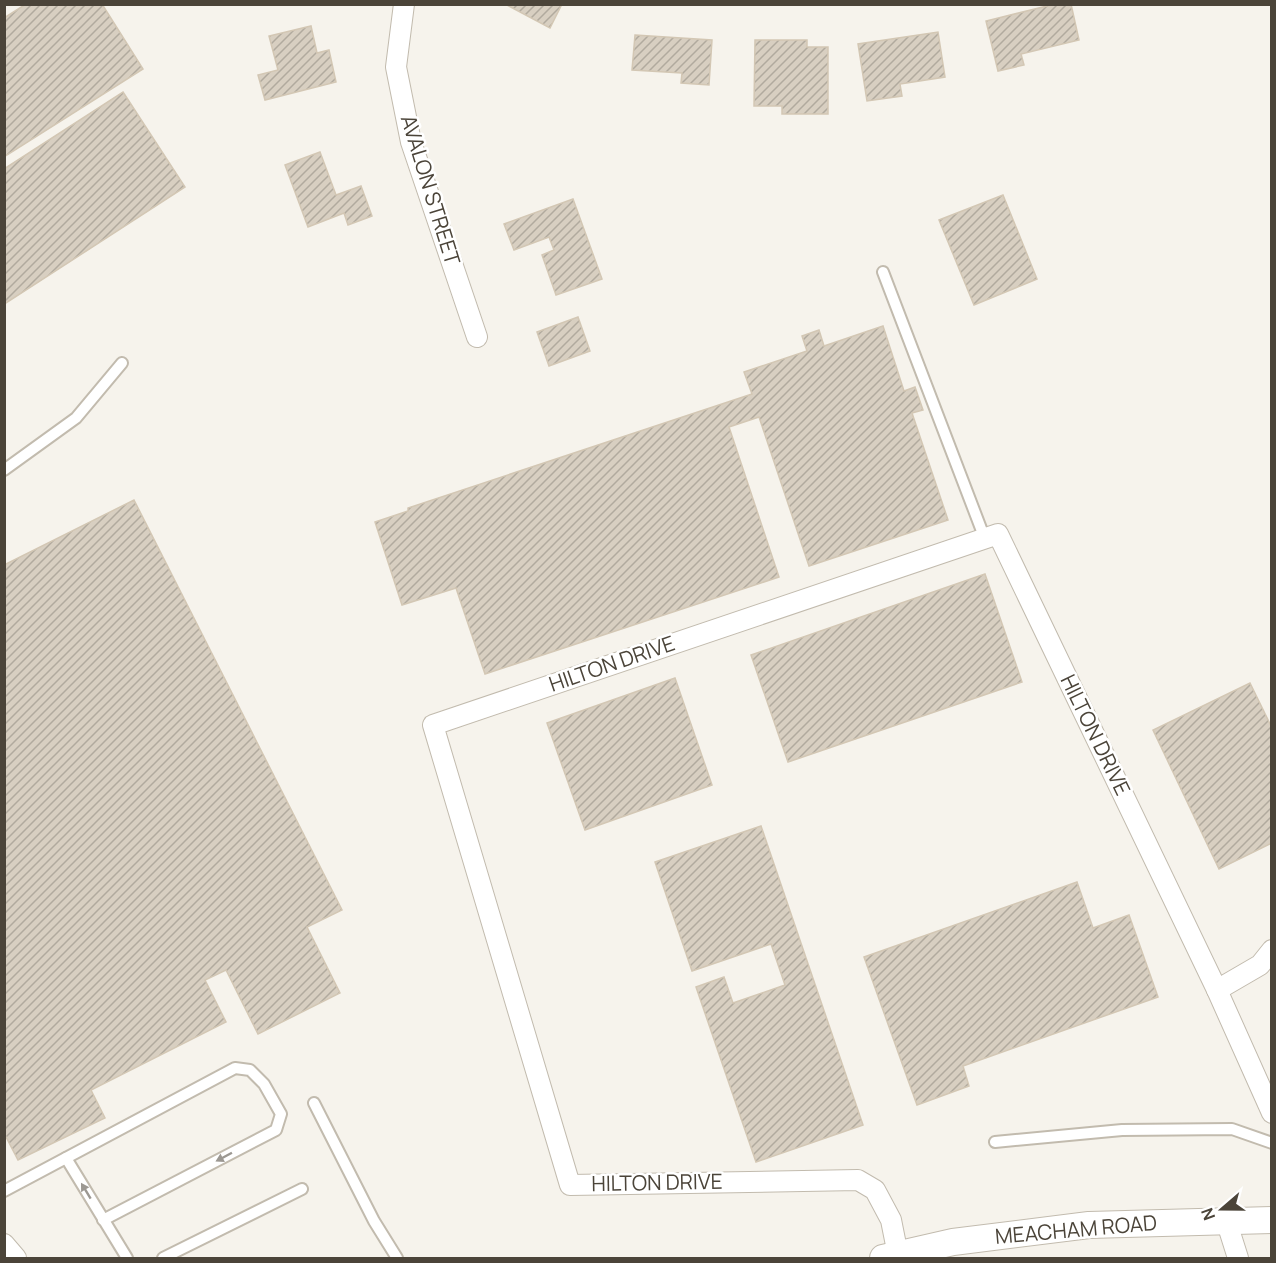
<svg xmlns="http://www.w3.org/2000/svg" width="1276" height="1263" font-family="Manrope,sans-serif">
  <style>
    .building { fill: url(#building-hatch); stroke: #d3c7b4; stroke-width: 1.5 }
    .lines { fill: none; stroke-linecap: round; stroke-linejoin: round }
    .service-casing { stroke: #c2bbae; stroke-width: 14 }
    .minor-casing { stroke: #c2bbae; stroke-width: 22 }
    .tertiary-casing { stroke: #c2bbae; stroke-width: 28 }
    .service { stroke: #fff; stroke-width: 10 }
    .minor { stroke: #fff; stroke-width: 20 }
    .tertiary { stroke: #fff; stroke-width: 26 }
    .oneway { fill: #9c9892 }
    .labels { text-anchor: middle; stroke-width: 5; stroke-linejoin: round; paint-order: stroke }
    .street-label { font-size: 21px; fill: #4b4439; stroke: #fff }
  </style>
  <defs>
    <pattern id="building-hatch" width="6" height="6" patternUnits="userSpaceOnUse" patternTransform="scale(1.5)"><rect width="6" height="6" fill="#d8cfc1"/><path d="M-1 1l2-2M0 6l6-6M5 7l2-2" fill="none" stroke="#b1aa9e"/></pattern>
  </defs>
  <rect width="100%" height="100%" fill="#f6f3ec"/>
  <g class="building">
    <path d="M26 4H102L143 69 4 157V18Z"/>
    <path d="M505 4H562L550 28Z"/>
    <path d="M1055 4H1071L1079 40 1021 54 1024 65 998 71 986 21Z"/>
    <path d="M311 26 317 53 329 50 336 82 265 100 258 75 278 70 269 36Z"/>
    <path d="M938 32 945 77 900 84 902 96 867 101 858 44Z"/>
    <path d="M635 35 712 40 709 85 681 83 682 73 632 70Z"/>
    <path d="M755 40H807V47H828V114H782V106H754Z"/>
    <path d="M123 92 185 187 6 303 4 300V169Z"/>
    <path d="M320 152 336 195 361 186 372 216 348 225 344 213 308 227 285 165Z"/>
    <path d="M1003 195 1037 279 974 305 939 220Z"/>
    <path d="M573 199 602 279 556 295 542 255 554 250 549 237 514 250 504 224Z"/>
    <path d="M578 317 590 351 549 366 537 332Z"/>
    <path d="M883 326 904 391 915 387 923 410 912 413 948 520 809 566 759 417 729 427 779 577 485 674 456 588 402 605 375 522 408 511V508L752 394 744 372 807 351 802 336 819 330 824 346Z"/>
    <path d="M134 500 342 910 307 927 340 993 258 1034 226 970 205 980 226 1022 91 1090 105 1118 18 1160 4 1133V565Z"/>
    <path d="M985 574 1022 682 788 762 751 655Z"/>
    <path d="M675 678 712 785 585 830 547 723Z"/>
    <path d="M1250 683 1272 728V843L1219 869 1153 730Z"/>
    <path d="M761 826 863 1125 756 1162 696 987 724 977 733 1003 785 985 771 944 692 971 655 862Z"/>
    <path d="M1077 882 1093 928 1129 915 1158 997 963 1066 969 1086 917 1105 864 957Z"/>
  </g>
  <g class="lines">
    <g class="service-casing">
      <g id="service">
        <path d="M883 272 985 539"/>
        <path d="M4 470 76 418 122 363"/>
        <path d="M314 1103 374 1221 397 1258"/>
        <path d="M995 1142 1122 1130 1232 1129 1272 1143"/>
        <path d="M66 1158 127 1258"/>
        <path d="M4 1191 235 1068 250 1070 264 1084 281 1114 276 1130 103 1220"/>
        <path d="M163 1258 302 1189"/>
      </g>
    </g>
    <g class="minor-casing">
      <g id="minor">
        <path d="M404 4 396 67 411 142 477 337"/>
        <path d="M1217 990 1260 965 1272 950"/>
        <path d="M1226 1220 1238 1258"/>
        <path d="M4 1244 16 1258"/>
        <path d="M898 1255 891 1220 875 1190 858 1180 570 1185 433 725 998 534 1217 990 1272 1113"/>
      </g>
    </g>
    <g class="tertiary-casing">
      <path id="tertiary" d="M883 1258 953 1242 1089 1225 1272 1220"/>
    </g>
    <use href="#service" class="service"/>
    <use href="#minor" class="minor"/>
    <use href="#tertiary" class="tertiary"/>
  </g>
  <defs><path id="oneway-solid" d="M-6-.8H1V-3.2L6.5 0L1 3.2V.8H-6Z" transform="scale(1.5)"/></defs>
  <g class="oneway">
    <use href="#oneway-solid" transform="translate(224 1157) rotate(152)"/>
    <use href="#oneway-solid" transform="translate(86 1191) rotate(-121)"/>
  </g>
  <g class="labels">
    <g class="street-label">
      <text transform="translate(430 190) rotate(73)" y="7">AVALON STREET</text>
      <text transform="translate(612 664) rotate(-19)" y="7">HILTON DRIVE</text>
      <text transform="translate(1095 735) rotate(64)" y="7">HILTON DRIVE</text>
      <text transform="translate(657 1183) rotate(-1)" y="7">HILTON DRIVE</text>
      <text transform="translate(1076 1230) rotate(-5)" y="7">MEACHAM ROAD</text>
    </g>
  </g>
  <rect width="1276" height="1263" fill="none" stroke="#4b4439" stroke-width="12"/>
  <g transform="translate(1222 1209) rotate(250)" stroke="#ffffff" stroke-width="4.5" paint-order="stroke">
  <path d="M0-4.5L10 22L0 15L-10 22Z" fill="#4b4439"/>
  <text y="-9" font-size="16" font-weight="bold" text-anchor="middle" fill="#4b4439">N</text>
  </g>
</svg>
